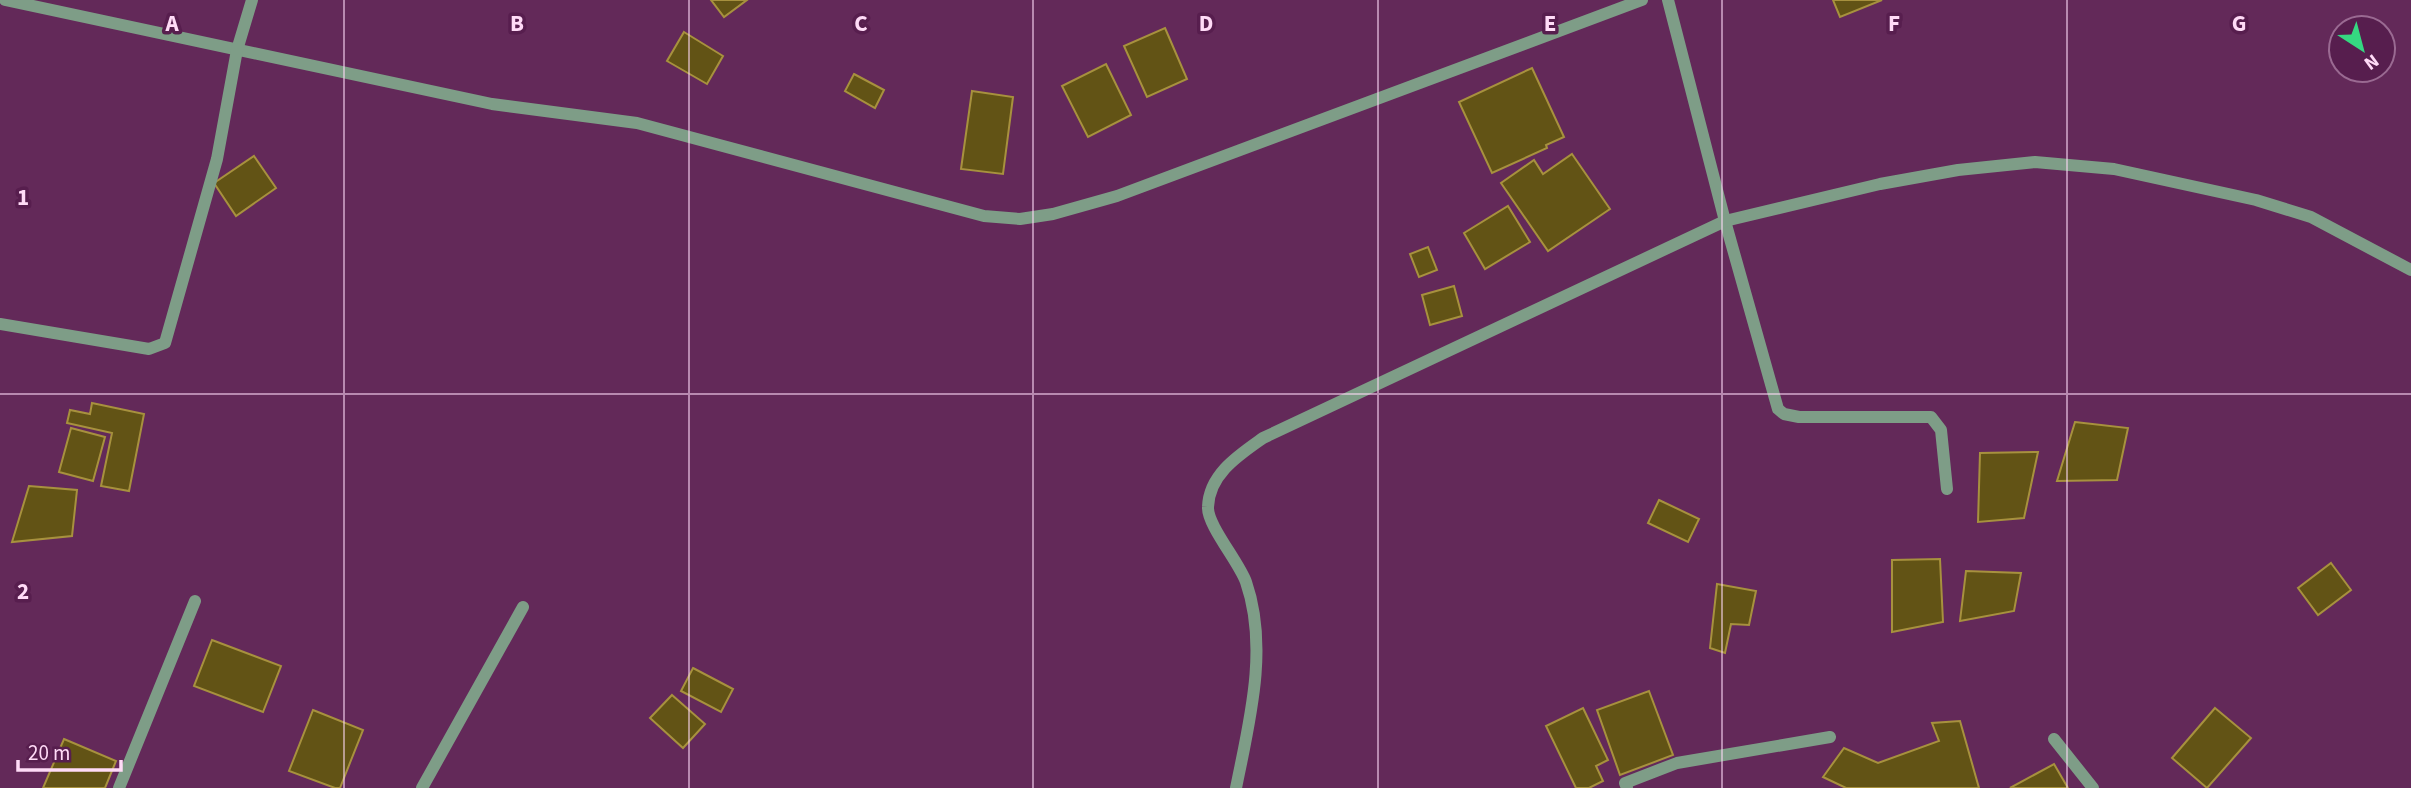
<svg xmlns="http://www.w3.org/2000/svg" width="2411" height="788" font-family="'Source Sans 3',sans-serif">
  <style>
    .building { fill: #625315; stroke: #a7913e; stroke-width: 2 }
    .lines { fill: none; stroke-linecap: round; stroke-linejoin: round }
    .minor { stroke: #7e9d87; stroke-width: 12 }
    .grid { fill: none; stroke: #ffdbf7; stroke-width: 2; stroke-opacity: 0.55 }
    .grid-label { font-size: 23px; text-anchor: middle; font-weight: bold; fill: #ffdbf7; stroke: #571e4e; stroke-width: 7; stroke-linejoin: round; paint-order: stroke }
  </style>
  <rect width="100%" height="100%" fill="#632959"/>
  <g class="building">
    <path d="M711 0H747L724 17Z"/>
    <path d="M1833 0H1882L1840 17Z"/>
    <path d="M1165 28 1187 79 1147 97 1124 46Z"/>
    <path d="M684 32 723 56 707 84 667 61Z"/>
    <path d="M1106 64 1131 115 1088 137 1062 86Z"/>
    <path d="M1532 68 1564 137 1546 145 1547 148 1492 173 1459 102Z"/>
    <path d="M854 74 884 90 875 108 845 91Z"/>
    <path d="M972 91 1013 97 1003 174 961 169Z"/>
    <path d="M1572 154 1610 209 1548 251 1501 183 1534 160 1543 174Z"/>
    <path d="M254 156 276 188 236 216 214 183Z"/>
    <path d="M1508 206 1530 242 1485 269 1464 233Z"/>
    <path d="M1428 247 1437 270 1419 277 1410 254Z"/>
    <path d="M1454 286 1462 316 1430 325 1422 295Z"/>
    <path d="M92 403 144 414 129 491 101 486 112 433 67 423 70 410 90 414Z"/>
    <path d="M2075 422 2128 428 2117 480 2057 481Z"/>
    <path d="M71 428 105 437 93 481 59 472Z"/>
    <path d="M2038 452 2024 518 1978 522 1980 453Z"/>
    <path d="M29 486 77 490 72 536 12 542Z"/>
    <path d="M1659 500 1699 519 1688 542 1648 523Z"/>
    <path d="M1940 559 1943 622 1892 632V560Z"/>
    <path d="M2331 563 2351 590 2318 615 2298 588Z"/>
    <path d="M1966 571 2021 573 2014 611 1960 621Z"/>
    <path d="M1717 584 1756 591 1749 625 1731 624 1725 653 1710 648Z"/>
    <path d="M212 640 281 666 263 712 194 686Z"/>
    <path d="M693 668 733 689 721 712 681 691Z"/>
    <path d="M1649 691 1673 755 1620 775 1597 710Z"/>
    <path d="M672 695 705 724 683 748 650 718Z"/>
    <path d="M1583 708 1608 760 1596 766 1603 781 1589 788H1576L1546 726Z"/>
    <path d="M2215 708 2251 738 2207 788 2172 758Z"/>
    <path d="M313 710 363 730 340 788H335L289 771Z"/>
    <path d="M1960 721 1979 788H1846L1823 777 1844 748 1878 763 1939 741 1932 723Z"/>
    <path d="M64 739 116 761 105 788H43Z"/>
    <path d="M2054 764 2068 788H2010Z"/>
  </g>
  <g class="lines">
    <g class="minor">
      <path d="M5 0 492 104 637 123 984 216 1020 219 1053 214 1117 196 1642 0"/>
      <path d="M1668 0 1725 221 1778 409 1784 414 1799 417H1931L1941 430 1947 489"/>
      <path d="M0 324 149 349 165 343 217 159 237 50 252 0"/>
      <path d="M2054 739 2093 788"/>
      <path d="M119 788 195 601"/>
      <path d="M422 788 523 607"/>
      <path d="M1236 788C1249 723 1269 648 1246 582 1239 562 1207 525 1208 507 1209 474 1239 455 1263 438L1725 221 1880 184 1958 170 2035 162 2114 169 2256 200 2311 217 2411 270"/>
      <path d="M1627 788 1625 783 1677 763 1830 737"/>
    </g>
  </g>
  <path class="grid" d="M344 0V788M689 0V788M1033 0V788M1378 0V788M1722 0V788M2067 0V788M0 394H2411"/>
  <g class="grid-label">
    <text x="172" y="31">A</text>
    <text x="517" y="31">B</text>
    <text x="861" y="31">C</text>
    <text x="1206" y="31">D</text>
    <text x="1550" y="31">E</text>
    <text x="1894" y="31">F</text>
    <text x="2239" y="31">G</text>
    <text x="23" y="205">1</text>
    <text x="23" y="599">2</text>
  </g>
  <g transform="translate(2362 49) rotate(144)"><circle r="33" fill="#571e4e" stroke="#9a6a92" stroke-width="2"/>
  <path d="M0-5L12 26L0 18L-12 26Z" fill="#35d881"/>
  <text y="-10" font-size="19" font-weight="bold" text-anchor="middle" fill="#ffdbf7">N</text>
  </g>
  <path d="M18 760v10h103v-10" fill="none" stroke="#ffdbf7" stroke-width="3.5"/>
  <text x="28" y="760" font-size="21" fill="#ffdbf7" stroke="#571e4e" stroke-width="5" paint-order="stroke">20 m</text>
</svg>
